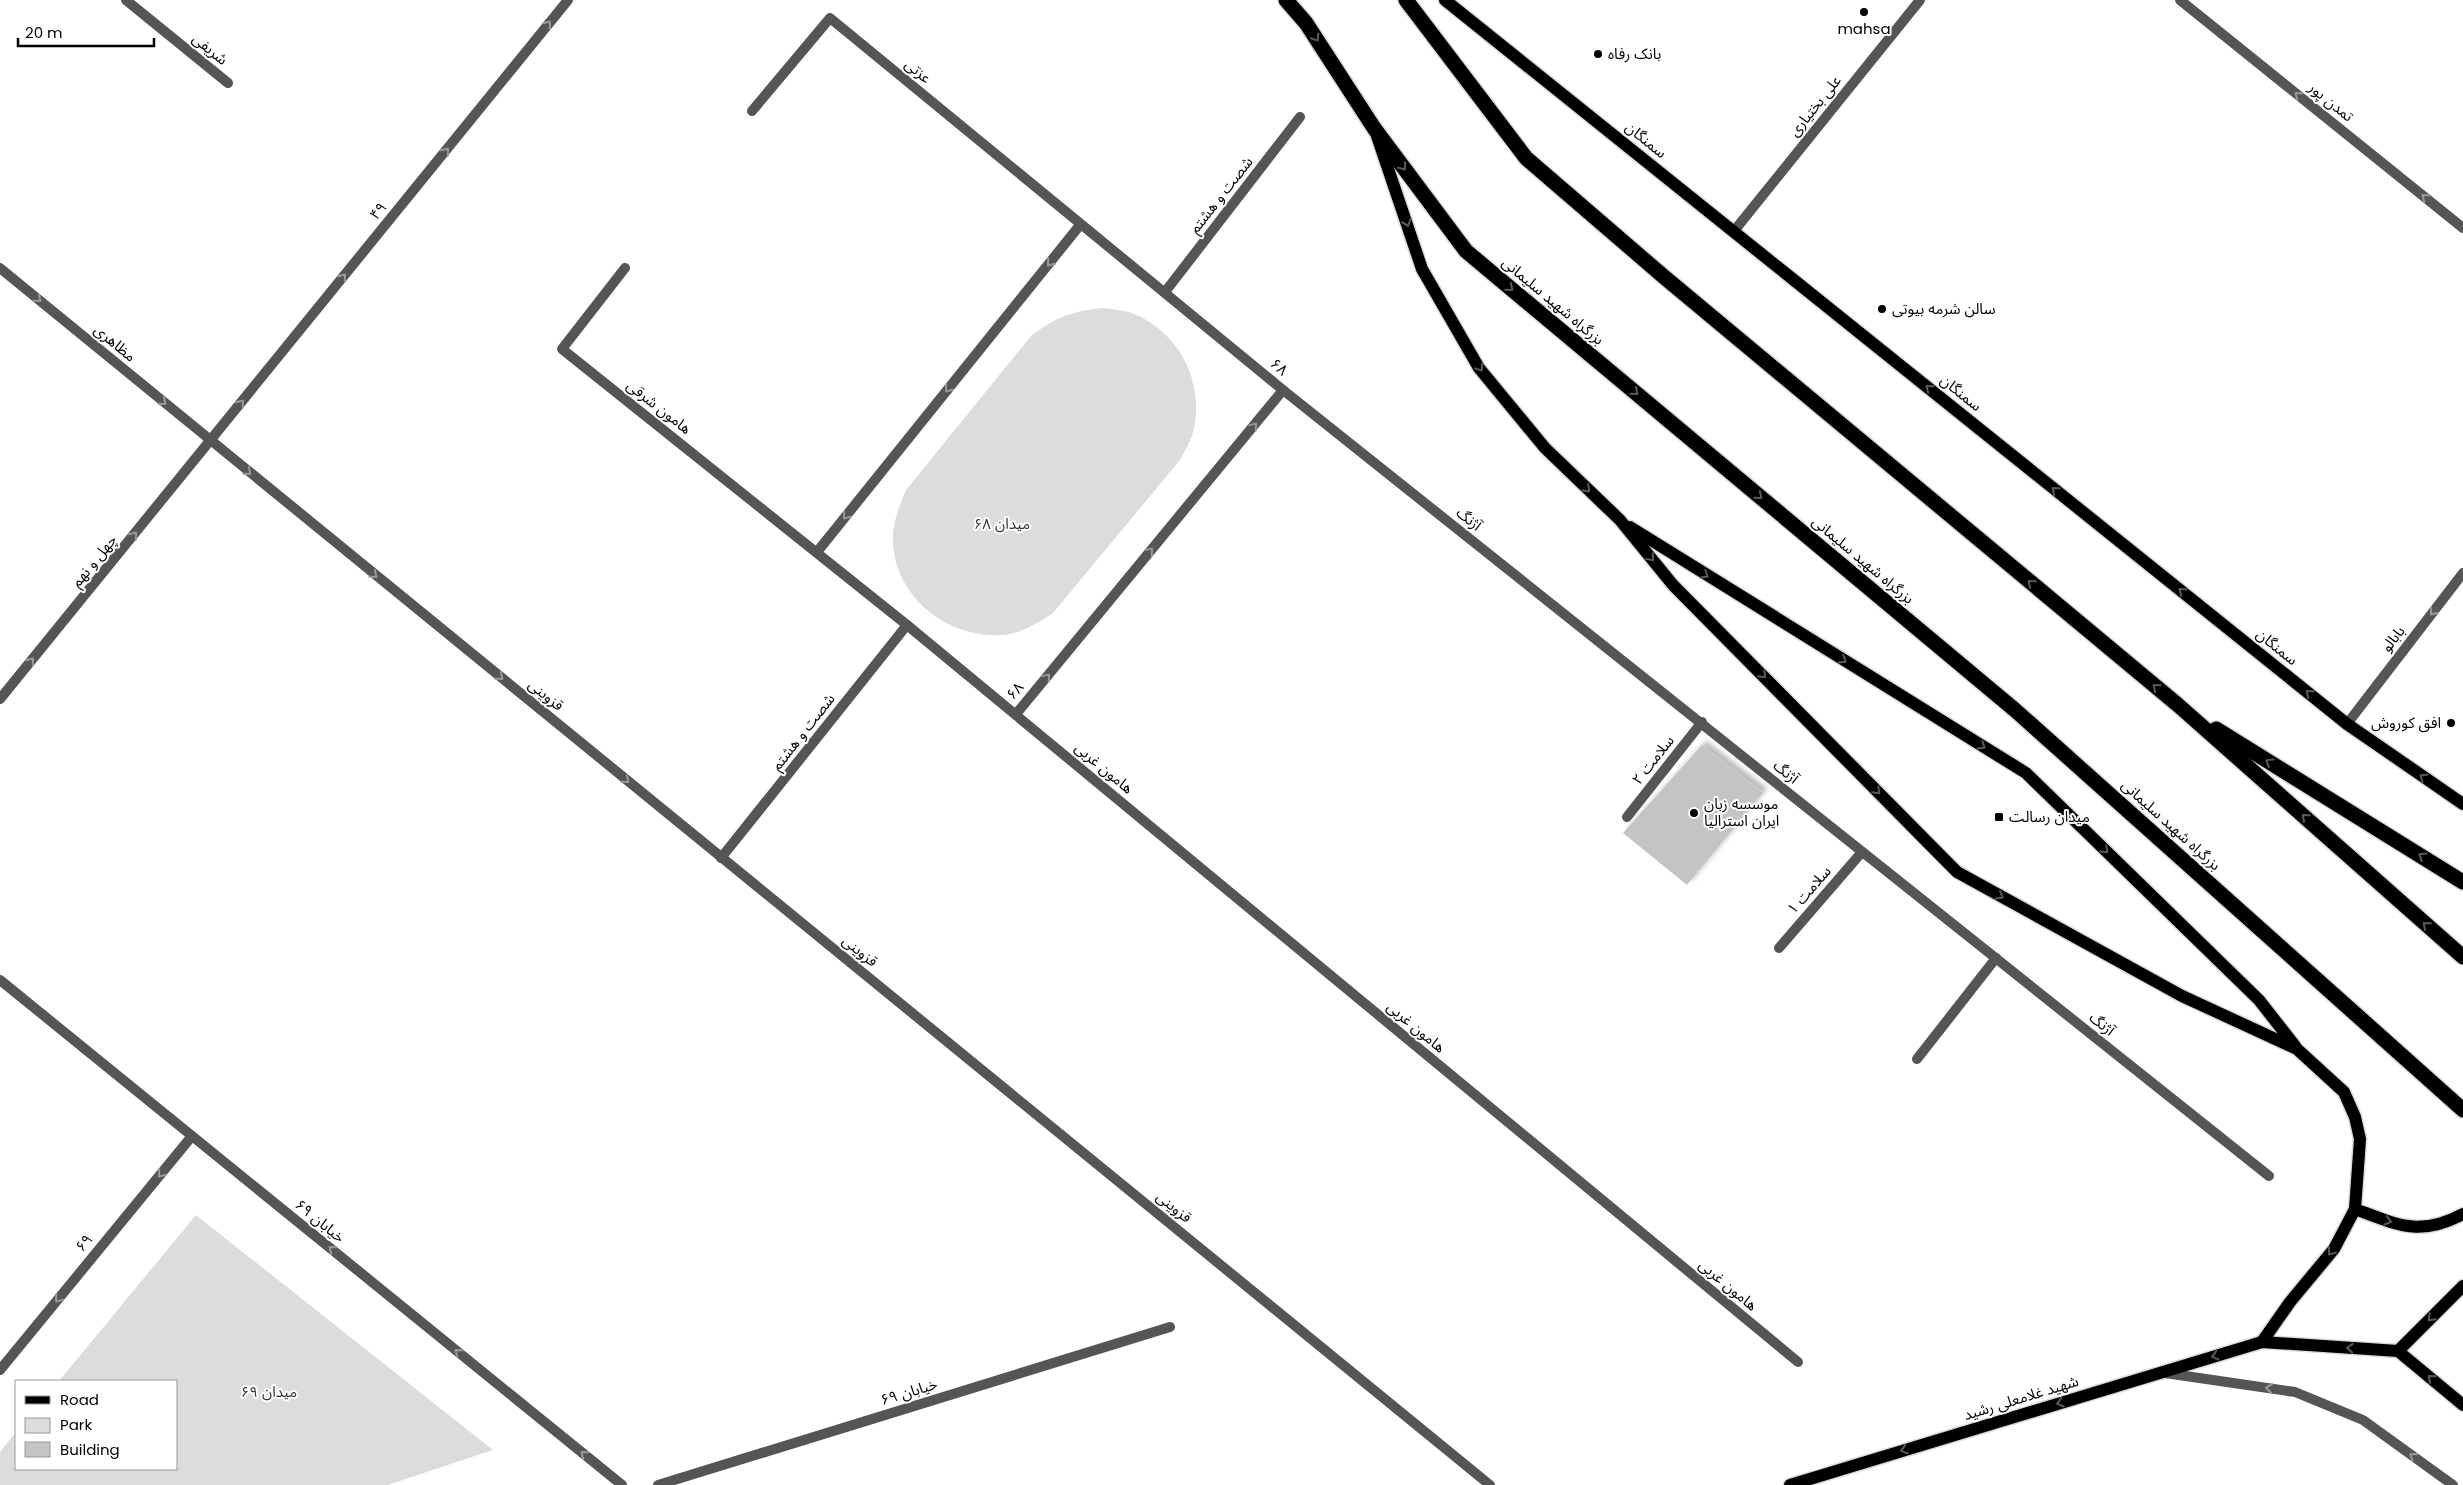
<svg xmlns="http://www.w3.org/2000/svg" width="2463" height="1485" font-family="Poppins,'Noto Sans Arabic',sans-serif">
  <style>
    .green { fill: #dcdcdc }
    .building { fill: #c4c4c4; filter: url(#shadow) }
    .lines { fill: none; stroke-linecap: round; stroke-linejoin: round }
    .primary-casing { stroke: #dbdbdb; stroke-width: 15 }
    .highway-casing { stroke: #dbdbdb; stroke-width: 18 }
    .lane { stroke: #555; stroke-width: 10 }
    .street { stroke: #555; stroke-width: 10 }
    .primary { stroke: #000; stroke-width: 12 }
    .highway { stroke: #000; stroke-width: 15 }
    .oneway { stroke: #999 }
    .oneway2 { stroke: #595959 }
    .poi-dot { fill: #000; stroke: #fff; stroke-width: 2 }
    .labels { text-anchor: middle; stroke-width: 4; stroke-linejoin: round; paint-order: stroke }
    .poi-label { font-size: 15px; fill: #000; stroke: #fff; text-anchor: start }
    .street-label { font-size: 15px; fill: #000; stroke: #fff }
    .park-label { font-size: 15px; fill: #333; stroke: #fff }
  </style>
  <defs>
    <filter id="shadow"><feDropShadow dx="4.5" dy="-4.5" stdDeviation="2.5" flood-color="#0004"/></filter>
  </defs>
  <rect width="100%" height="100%" fill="#fff"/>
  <g class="green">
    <path d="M1103 308C1111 309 1121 310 1129 312 1180 330 1207 385 1192 436 1189 444 1184 452 1180 460L1053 613C1038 623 1022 633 1004 635 946 640 890 594 893 534 894 519 900 504 906 490L1031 336C1056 317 1072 311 1103 308Z"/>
    <path d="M196 1215 493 1450 388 1485H0V1452L16 1432V1469H176V1381H59Z"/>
  </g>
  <path class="building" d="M1702 745 1763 793 1687 885 1623 833Z"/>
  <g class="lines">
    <g class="primary-casing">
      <g id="primary">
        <path d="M1445 0 2347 724 2463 804"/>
        <path d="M1377 136 1422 269 1479 368 1545 448 1620 520 1673 585 1957 872 2182 996 2297 1049 2344 1092 2355 1117 2360 1139 2355 1209 2334 1249 2290 1302 2262 1342"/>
        <path d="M1630 527 2026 773 2259 1000 2295 1046"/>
        <path d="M2355 1209C2398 1225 2420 1237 2463 1214"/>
        <path d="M2398 1351 2463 1286"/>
        <path d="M2398 1351 2463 1405"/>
        <path d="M1790 1485 2262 1342 2398 1351"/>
      </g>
    </g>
    <g class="highway-casing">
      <g id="highway">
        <path d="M1286 0 1306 23 1374 128 1466 251 2015 710 2463 1110"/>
        <path d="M1406 0 1526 158 1663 276 2178 705 2463 957"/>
        <path d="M2216 729 2463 882"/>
      </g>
    </g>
    <path class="lane" d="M2165 1373 2295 1392 2363 1420 2453 1485"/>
    <g class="street">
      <path d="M126 0 228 83"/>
      <path d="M2180 0 2463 228"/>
      <path d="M752 111 830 18 1283 390 2269 1176"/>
      <path d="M1734 231 1920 0"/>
      <path d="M0 268 1490 1485"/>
      <path d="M625 268 562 349 907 625 1798 1362"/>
      <path d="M1165 292 1300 117"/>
      <path d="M817 552 1080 225"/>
      <path d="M0 699 568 0"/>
      <path d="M1016 714 1283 390"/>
      <path d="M2347 724 2463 573"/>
      <path d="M1627 817 1702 722"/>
      <path d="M721 858 907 625"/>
      <path d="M1779 948 1862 852"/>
      <path d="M0 980 622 1485"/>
      <path d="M1917 1059 1996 958"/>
      <path d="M0 1370 192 1136"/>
      <path d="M658 1485 1170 1327"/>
    </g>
    <use href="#primary" class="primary"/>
    <use href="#highway" class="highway"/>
  </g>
  <defs><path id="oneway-chevron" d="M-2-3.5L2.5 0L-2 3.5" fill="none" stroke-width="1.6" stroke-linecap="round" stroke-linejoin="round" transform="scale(1.25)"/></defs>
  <g class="oneway">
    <use href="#oneway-chevron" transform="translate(548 24) rotate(-51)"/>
    <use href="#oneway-chevron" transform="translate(2298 95) rotate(-141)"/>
    <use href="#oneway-chevron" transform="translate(446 151) rotate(-51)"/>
    <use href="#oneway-chevron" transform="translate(2425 197) rotate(-141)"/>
    <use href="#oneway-chevron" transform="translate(1050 263) rotate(129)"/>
    <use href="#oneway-chevron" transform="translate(343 277) rotate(-51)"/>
    <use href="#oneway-chevron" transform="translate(38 299) rotate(40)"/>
    <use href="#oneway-chevron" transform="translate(948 389) rotate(129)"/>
    <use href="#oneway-chevron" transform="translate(163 402) rotate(40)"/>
    <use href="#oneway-chevron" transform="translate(241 403) rotate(-51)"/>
    <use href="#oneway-chevron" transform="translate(1254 426) rotate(-50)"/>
    <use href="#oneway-chevron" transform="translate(248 472) rotate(39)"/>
    <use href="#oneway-chevron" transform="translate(846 516) rotate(129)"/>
    <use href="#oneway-chevron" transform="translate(134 535) rotate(-51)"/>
    <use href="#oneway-chevron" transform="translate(1150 551) rotate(-50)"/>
    <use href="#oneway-chevron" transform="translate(374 575) rotate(39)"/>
    <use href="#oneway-chevron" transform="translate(2433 612) rotate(128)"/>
    <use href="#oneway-chevron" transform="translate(31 661) rotate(-51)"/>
    <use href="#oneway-chevron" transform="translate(500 677) rotate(39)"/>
    <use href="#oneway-chevron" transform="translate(1047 677) rotate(-50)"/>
    <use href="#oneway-chevron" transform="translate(626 780) rotate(39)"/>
    <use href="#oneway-chevron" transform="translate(161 1174) rotate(129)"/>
    <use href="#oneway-chevron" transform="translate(332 1249) rotate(-141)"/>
    <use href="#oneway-chevron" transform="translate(58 1299) rotate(129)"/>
    <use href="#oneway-chevron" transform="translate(458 1352) rotate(-141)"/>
    <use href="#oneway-chevron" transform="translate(2269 1388) rotate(-172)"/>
    <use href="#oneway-chevron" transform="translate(584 1454) rotate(-141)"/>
    <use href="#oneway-chevron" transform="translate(2413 1456) rotate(-144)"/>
  </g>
  <g class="oneway2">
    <use href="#oneway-chevron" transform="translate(1316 38) rotate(57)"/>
    <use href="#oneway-chevron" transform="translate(1403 167) rotate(53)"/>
    <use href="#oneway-chevron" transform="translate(1407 223) rotate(71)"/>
    <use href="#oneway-chevron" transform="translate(1510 288) rotate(40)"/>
    <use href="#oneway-chevron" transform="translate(1480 368) rotate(56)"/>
    <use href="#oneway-chevron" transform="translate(1929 388) rotate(-141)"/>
    <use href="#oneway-chevron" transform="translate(1635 392) rotate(40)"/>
    <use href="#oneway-chevron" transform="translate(1587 489) rotate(44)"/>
    <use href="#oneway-chevron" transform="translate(2055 490) rotate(-141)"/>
    <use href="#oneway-chevron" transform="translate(1759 496) rotate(40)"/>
    <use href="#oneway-chevron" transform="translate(1651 558) rotate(50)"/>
    <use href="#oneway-chevron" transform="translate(1705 575) rotate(32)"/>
    <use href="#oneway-chevron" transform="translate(2031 583) rotate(-140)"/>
    <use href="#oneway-chevron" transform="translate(2182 591) rotate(-141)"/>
    <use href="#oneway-chevron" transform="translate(1843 660) rotate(32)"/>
    <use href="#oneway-chevron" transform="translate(1763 675) rotate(45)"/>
    <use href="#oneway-chevron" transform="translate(2156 687) rotate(-140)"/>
    <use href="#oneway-chevron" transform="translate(2309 693) rotate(-141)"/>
    <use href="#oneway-chevron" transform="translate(1982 746) rotate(32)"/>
    <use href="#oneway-chevron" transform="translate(2269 762) rotate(-148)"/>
    <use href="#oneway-chevron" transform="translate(2423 777) rotate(-145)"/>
    <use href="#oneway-chevron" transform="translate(1877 791) rotate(45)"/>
    <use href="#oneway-chevron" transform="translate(2305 817) rotate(-139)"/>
    <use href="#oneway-chevron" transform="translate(2105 850) rotate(44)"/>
    <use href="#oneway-chevron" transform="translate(2422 856) rotate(-148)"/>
    <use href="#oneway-chevron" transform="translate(2000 896) rotate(29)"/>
    <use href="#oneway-chevron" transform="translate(2426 925) rotate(-139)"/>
    <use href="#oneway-chevron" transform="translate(2388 1221) rotate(16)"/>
    <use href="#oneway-chevron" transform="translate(2331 1252) rotate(127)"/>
    <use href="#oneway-chevron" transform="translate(2431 1318) rotate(135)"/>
    <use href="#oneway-chevron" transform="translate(2350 1348) rotate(-176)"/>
    <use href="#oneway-chevron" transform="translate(2215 1356) rotate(163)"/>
    <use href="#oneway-chevron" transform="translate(2431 1378) rotate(-140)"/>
    <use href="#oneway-chevron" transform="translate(2060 1403) rotate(163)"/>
    <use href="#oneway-chevron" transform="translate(1904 1450) rotate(163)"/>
  </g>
  <g class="poi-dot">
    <circle cx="1864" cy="12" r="5"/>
    <circle cx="1598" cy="54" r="5"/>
    <circle cx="1882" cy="309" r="5"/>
    <circle cx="2451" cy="723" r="5"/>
    <circle cx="1694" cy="813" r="5"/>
    <rect x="1994" y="812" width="10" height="10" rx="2.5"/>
  </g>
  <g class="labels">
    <g class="poi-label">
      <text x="1864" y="34" text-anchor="middle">mahsa</text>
      <text x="1608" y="59">بانک رفاه</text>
      <text x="1892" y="314">سالن شرمه بیوتی</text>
      <text x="2441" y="728" text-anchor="end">افق کوروش</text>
      <text x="1704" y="809">موسسه زبان<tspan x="1704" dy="17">ایران استرالیا</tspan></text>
      <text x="2009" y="822">میدان رسالت</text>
    </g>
    <g class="street-label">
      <text transform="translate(210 49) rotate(39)" y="5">شریفی</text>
      <text transform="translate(918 71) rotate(40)" y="5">عزتی</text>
      <text transform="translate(2331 102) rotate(39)" y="5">تمدن پور</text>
      <text transform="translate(1815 106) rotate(-51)" y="5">علی بختیاری</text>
      <text transform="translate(1646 140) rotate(39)" y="5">سمنگان</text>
      <text transform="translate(1221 195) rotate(-52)" y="5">شصت و هشتم</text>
      <text transform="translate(378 211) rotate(-51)" y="5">۴۹</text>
      <text transform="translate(1553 301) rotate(40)" y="5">بزرگراه شهید سلیمانی</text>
      <text transform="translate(115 343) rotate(40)" y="5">مظاهری</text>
      <text transform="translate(1279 367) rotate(40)" y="5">۶۸</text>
      <text transform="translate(1961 393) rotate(39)" y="5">سمنگان</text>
      <text transform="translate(659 407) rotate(38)" y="5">هامون شرقی</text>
      <text transform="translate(1469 519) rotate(38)" y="5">آژنگ</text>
      <text transform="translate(1863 560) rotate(40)" y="5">بزرگراه شهید سلیمانی</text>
      <text transform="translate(94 561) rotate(-51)" y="5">چهل و نهم</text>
      <text transform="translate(2393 639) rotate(-52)" y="5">بابالو</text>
      <text transform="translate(2277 647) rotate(39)" y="5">سمنگان</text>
      <text transform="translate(1015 691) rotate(-50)" y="5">۶۸</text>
      <text transform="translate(546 695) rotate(39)" y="5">قزوینی</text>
      <text transform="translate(803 732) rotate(-52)" y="5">شصت و هشتم</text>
      <text transform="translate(1653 760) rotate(-52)" y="5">سلامت ۲</text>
      <text transform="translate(1104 768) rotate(40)" y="5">هامون غربی</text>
      <text transform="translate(1786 772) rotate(39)" y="5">آژنگ</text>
      <text transform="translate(2171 825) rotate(42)" y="5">بزرگراه شهید سلیمانی</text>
      <text transform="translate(1809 890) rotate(-49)" y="5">سلامت ۱</text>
      <text transform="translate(860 951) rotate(39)" y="5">قزوینی</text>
      <text transform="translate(2102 1024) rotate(39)" y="5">آژنگ</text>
      <text transform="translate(1416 1027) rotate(40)" y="5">هامون غربی</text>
      <text transform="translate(1174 1207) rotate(39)" y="5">قزوینی</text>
      <text transform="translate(320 1221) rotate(39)" y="5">خیابان ۶۹</text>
      <text transform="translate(84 1243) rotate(-51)" y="5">۶۹</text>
      <text transform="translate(1728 1285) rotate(40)" y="5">هامون غربی</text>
      <text transform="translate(909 1392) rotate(-17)" y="5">خیابان ۶۹</text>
      <text transform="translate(2021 1398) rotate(-17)" y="5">شهید غلامعلی رشید</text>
    </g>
    <g class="park-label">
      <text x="1002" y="529">میدان ۶۸</text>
      <text x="269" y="1397">میدان ۶۹</text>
    </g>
  </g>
  <rect x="15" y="1380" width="162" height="90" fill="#ffffff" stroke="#999999"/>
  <rect x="25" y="1396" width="25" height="8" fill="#000000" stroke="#999999"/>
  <text x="60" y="1405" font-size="15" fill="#000000">Road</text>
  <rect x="25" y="1418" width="25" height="15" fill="#dcdcdc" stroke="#999999"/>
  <text x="60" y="1430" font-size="15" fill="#000000">Park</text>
  <rect x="25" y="1442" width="25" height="15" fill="#c4c4c4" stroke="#999999"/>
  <text x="60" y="1455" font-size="15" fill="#000000">Building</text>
  <path d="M18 38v8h136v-8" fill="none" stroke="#000000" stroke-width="2.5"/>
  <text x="25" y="38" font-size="15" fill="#000000" stroke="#ffffff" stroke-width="4" paint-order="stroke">20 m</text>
</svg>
